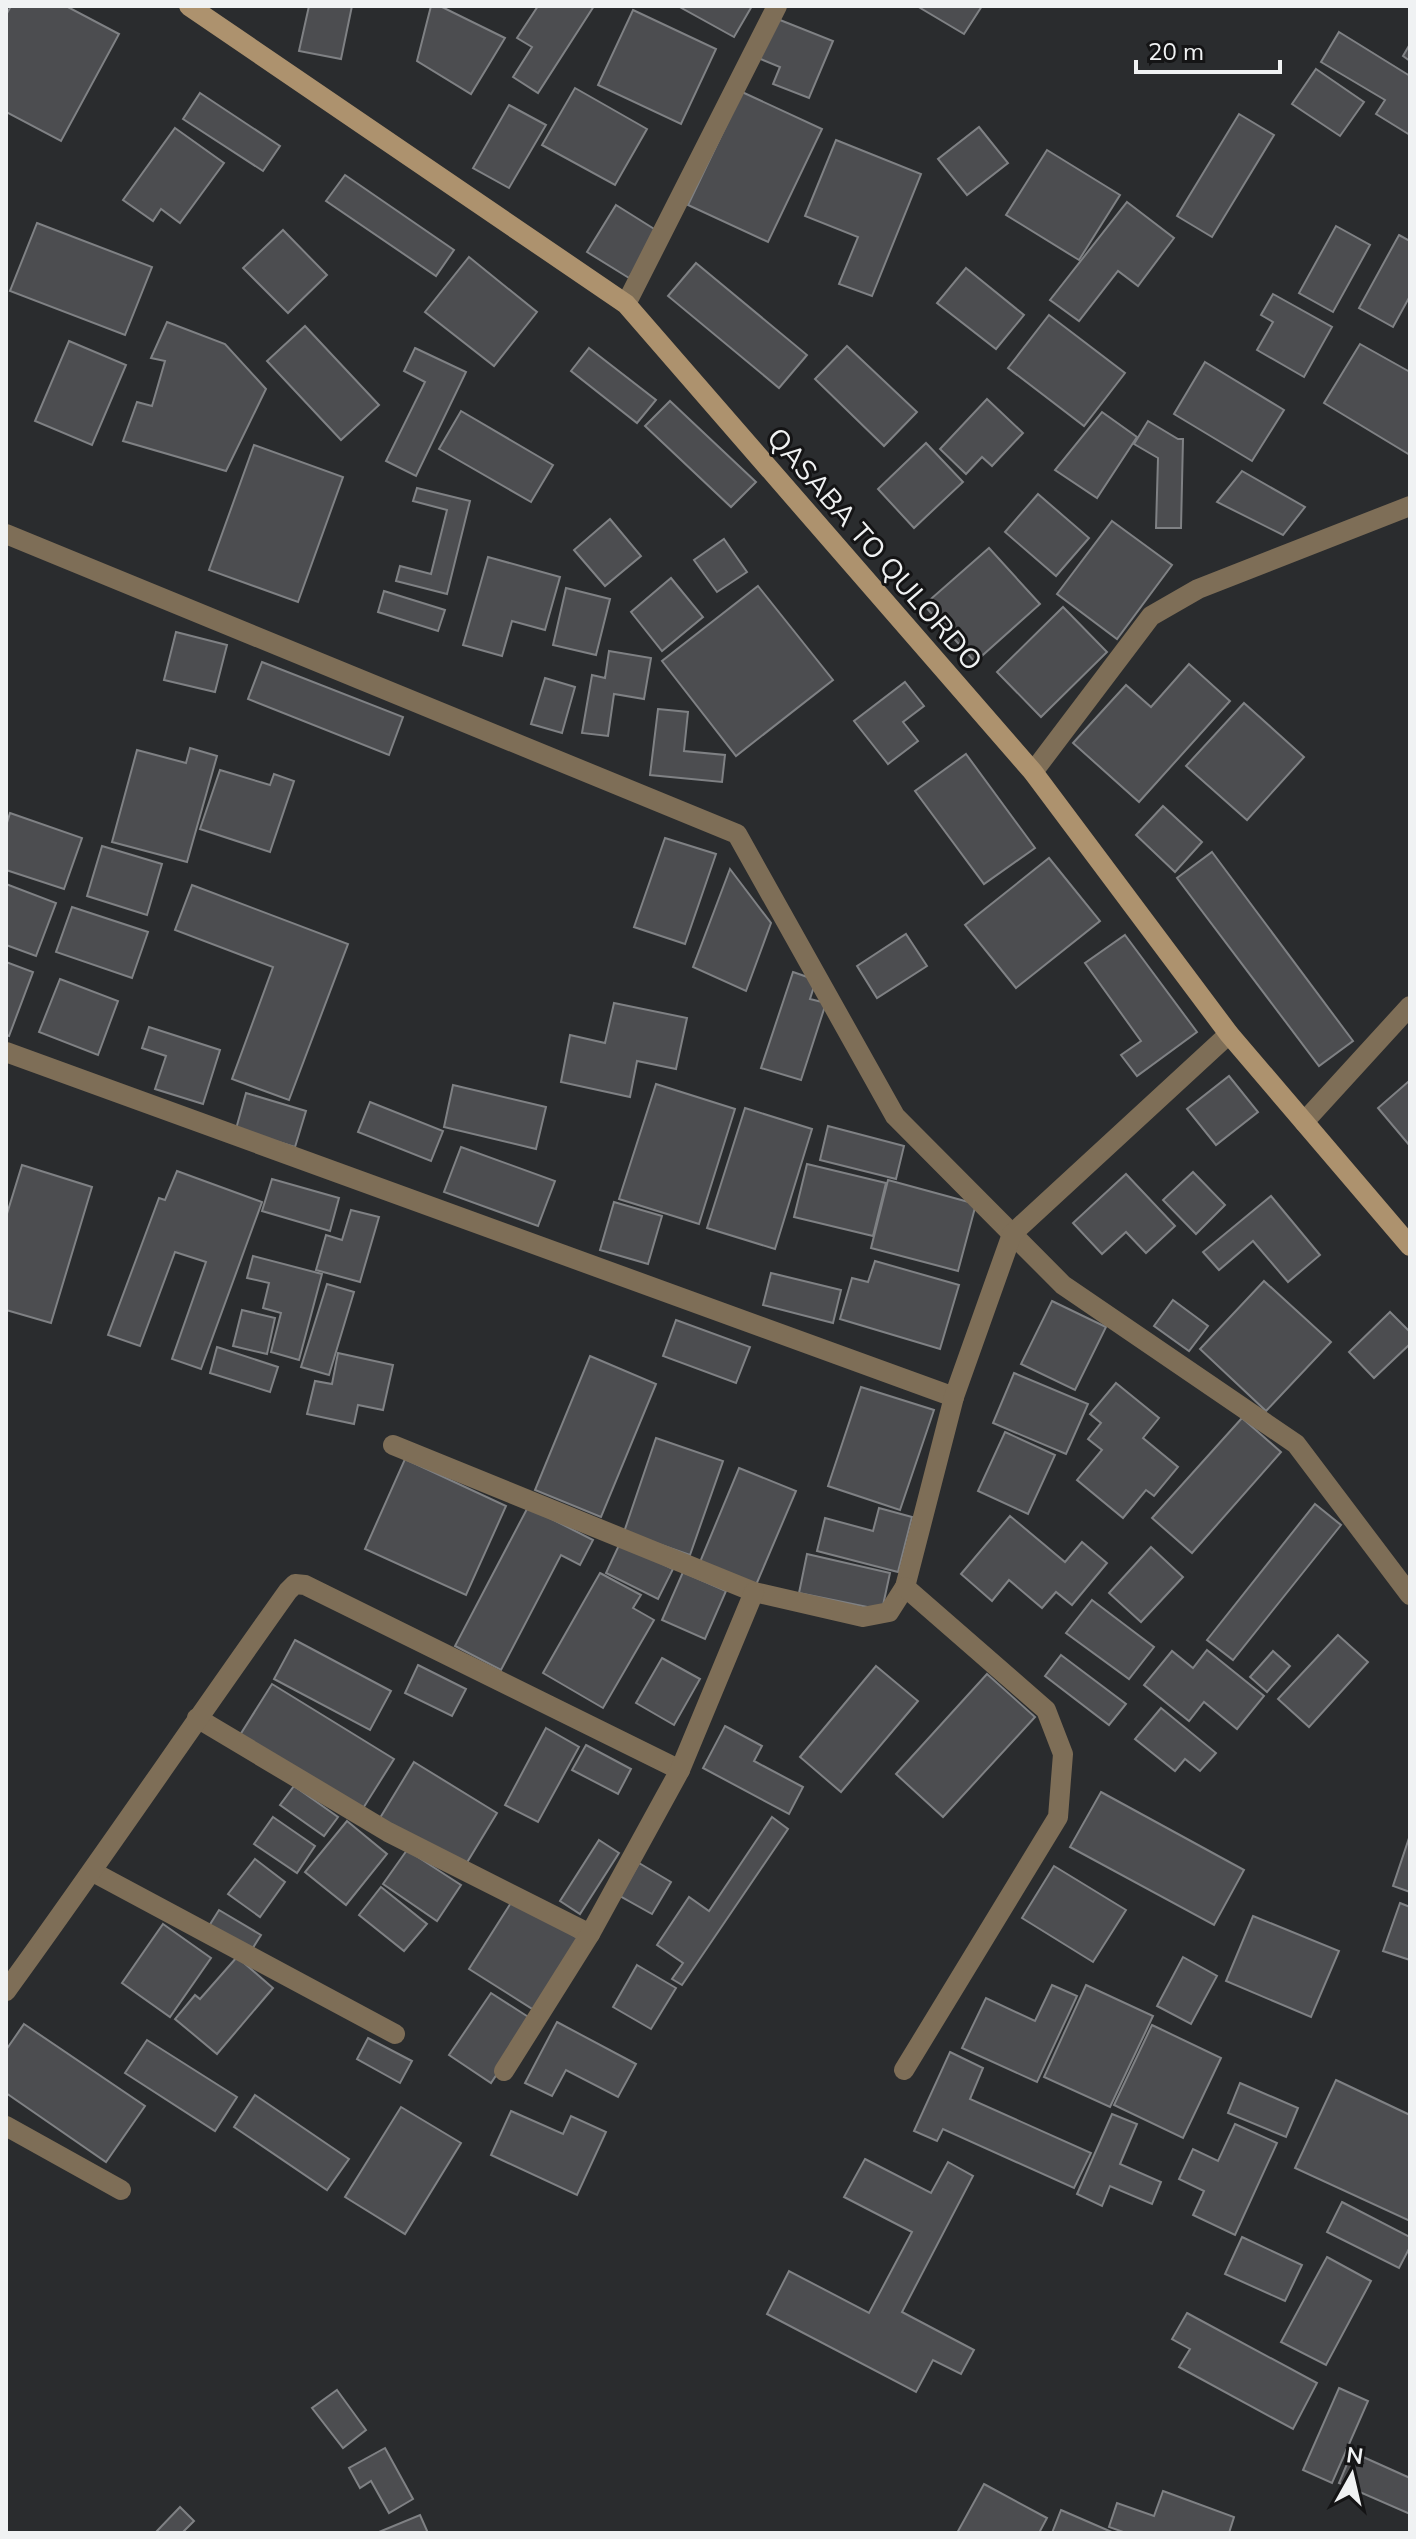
<svg xmlns="http://www.w3.org/2000/svg" width="1416" height="2539" font-family="Mulish,sans-serif">
  <style>
    .building { fill: #4c4d50; stroke: #7f8184; stroke-width: 2 }
    .lines { fill: none; stroke-linecap: round; stroke-linejoin: round }
    .street { stroke: #7e6e57; stroke-width: 20 }
    .secondary { stroke: #ad926e; stroke-width: 20 }
    .labels { text-anchor: middle; stroke-width: 6; stroke-linejoin: round; paint-order: stroke }
    .street-label { font-size: 28px; fill: #f0f2f3; stroke: #141415 }
  </style>
  <rect width="100%" height="100%" fill="#2a2c2e"/>
  <g class="building">
    <path d="M11 6H66L119 34 61 141 6 112V15Z"/>
    <path d="M309 6H352L341 59 299 51Z"/>
    <path d="M431 6H440L505 38 471 94 417 61Z"/>
    <path d="M538 6H594L538 93 513 77 532 47 517 38Z"/>
    <path d="M678 6H752L734 37Z"/>
    <path d="M917 6H982L964 34Z"/>
    <path d="M633 10 716 49 681 124 598 85Z"/>
    <path d="M775 18 833 41 809 98 773 84 780 67 758 58Z"/>
    <path d="M1339 32 1410 76V135L1376 114 1385 100 1321 62Z"/>
    <path d="M1410 44V61L1403 56Z"/>
    <path d="M1316 69 1364 102 1340 136 1292 104Z"/>
    <path d="M575 88 647 129 615 185 542 145Z"/>
    <path d="M742 92 822 129 768 242 688 205Z"/>
    <path d="M200 93 280 146 263 171 183 119Z"/>
    <path d="M509 105 546 125 509 188 473 168Z"/>
    <path d="M1239 114 1274 135 1212 237 1177 216Z"/>
    <path d="M979 127 1008 163 967 195 938 159Z"/>
    <path d="M175 128 224 163 180 223 161 209 153 221 123 200Z"/>
    <path d="M836 140 921 174 872 296 839 284 858 237 805 216Z"/>
    <path d="M1047 150 1120 195 1079 260 1006 215Z"/>
    <path d="M345 175 454 250 436 276 326 201Z"/>
    <path d="M1127 202 1174 238 1138 286 1118 271 1079 321 1050 300Z"/>
    <path d="M616 205 659 232 629 278 587 252Z"/>
    <path d="M37 223 152 267 125 335 10 291Z"/>
    <path d="M1336 226 1370 245 1333 312 1299 293Z"/>
    <path d="M283 230 327 275 288 313 243 268Z"/>
    <path d="M1399 235 1410 241V296L1393 327 1359 308Z"/>
    <path d="M469 257 537 312 494 366 425 312Z"/>
    <path d="M696 263 807 355 779 388 668 296Z"/>
    <path d="M966 268 1024 315 996 349 937 303Z"/>
    <path d="M1273 294 1332 327 1304 377 1257 350 1273 322 1261 315Z"/>
    <path d="M1049 315 1125 373 1084 426 1008 368Z"/>
    <path d="M167 322 225 344 266 389 226 471 123 441 137 402 152 406 165 361 151 358Z"/>
    <path d="M305 326 379 405 341 440 267 361Z"/>
    <path d="M69 341 126 365 92 445 35 421Z"/>
    <path d="M1360 344 1410 372V455L1324 403Z"/>
    <path d="M847 346 917 412 884 446 815 379Z"/>
    <path d="M415 348 466 372 416 476 386 461 425 382 404 371Z"/>
    <path d="M589 348 656 400 637 423 571 371Z"/>
    <path d="M1205 362 1284 410 1252 461 1174 414Z"/>
    <path d="M987 399 1023 433 992 466 982 457 966 474 940 449Z"/>
    <path d="M670 401 756 482 731 507 645 426Z"/>
    <path d="M461 411 553 465 531 502 439 449Z"/>
    <path d="M1102 412 1137 437 1097 498 1055 470Z"/>
    <path d="M1148 421 1178 439H1183L1181 528H1156L1158 458 1134 444Z"/>
    <path d="M926 443 963 482 914 528 878 489Z"/>
    <path d="M254 445 343 477 298 602 209 570Z"/>
    <path d="M1242 471 1305 507 1283 535 1217 502Z"/>
    <path d="M417 488 470 501 447 594 396 581 400 566 431 574 447 510 413 501Z"/>
    <path d="M1038 494 1089 538 1056 576 1005 532Z"/>
    <path d="M610 519 641 556 605 586 574 550Z"/>
    <path d="M1112 521 1172 565 1117 639 1057 594Z"/>
    <path d="M724 539 747 572 717 592 694 560Z"/>
    <path d="M989 548 1040 604 975 662 924 605Z"/>
    <path d="M488 557 560 577 545 630 512 621 502 656 463 645Z"/>
    <path d="M671 578 703 617 662 651 631 612Z"/>
    <path d="M758 586 833 680 736 756 662 661Z"/>
    <path d="M566 588 610 599 596 655 553 645Z"/>
    <path d="M384 591 445 610 438 631 378 612Z"/>
    <path d="M1063 607 1107 652 1041 717 997 672Z"/>
    <path d="M176 632 227 645 215 692 164 680Z"/>
    <path d="M609 651 651 658 644 699 614 694 608 736 582 733 592 675 605 678Z"/>
    <path d="M262 662 403 717 389 755 248 699Z"/>
    <path d="M1189 664 1230 701 1139 802 1073 743 1126 685 1151 707Z"/>
    <path d="M545 678 575 687 562 733 531 724Z"/>
    <path d="M905 682 924 706 903 722 918 741 888 764 854 721Z"/>
    <path d="M1244 703 1304 757 1247 820 1186 766Z"/>
    <path d="M658 709 688 712 684 751 725 755 722 782 650 775Z"/>
    <path d="M190 748 217 756 187 862 112 842 137 750 186 763Z"/>
    <path d="M966 754 1035 848 984 884 915 791Z"/>
    <path d="M220 770 270 785 274 774 294 781 270 852 200 829Z"/>
    <path d="M1163 806 1202 842 1175 872 1136 835Z"/>
    <path d="M10 813 82 838 64 889 6 870V826Z"/>
    <path d="M665 838 716 854 685 944 634 927Z"/>
    <path d="M102 846 162 864 147 915 87 896Z"/>
    <path d="M1212 852 1353 1041 1319 1066 1177 878Z"/>
    <path d="M1049 858 1100 921 1016 988 965 925Z"/>
    <path d="M730 869 771 923 746 991 693 967Z"/>
    <path d="M6 884 56 903 36 956 6 945Z"/>
    <path d="M192 885 348 944 289 1100 232 1079 273 967 175 930Z"/>
    <path d="M72 907 148 932 132 978 56 952Z"/>
    <path d="M906 934 927 966 877 998 857 966Z"/>
    <path d="M1125 935 1197 1032 1137 1076 1121 1055 1141 1041 1085 963Z"/>
    <path d="M6 962 33 972 9 1036 6 1035Z"/>
    <path d="M793 972 816 980 810 999 826 1003 801 1080 761 1068Z"/>
    <path d="M60 979 118 1001 98 1055 39 1032Z"/>
    <path d="M614 1003 687 1018 676 1069 637 1061 630 1097 561 1082 570 1035 605 1043Z"/>
    <path d="M149 1027 220 1050 203 1104 155 1089 166 1056 142 1048Z"/>
    <path d="M1229 1076 1258 1112 1216 1145 1187 1109Z"/>
    <path d="M1408 1082 1410 1085V1146L1378 1108Z"/>
    <path d="M656 1084 735 1109 699 1224 619 1199Z"/>
    <path d="M453 1085 546 1107 536 1149 444 1127Z"/>
    <path d="M246 1093 306 1111 295 1147 236 1129Z"/>
    <path d="M370 1102 443 1131 431 1161 358 1132Z"/>
    <path d="M745 1108 812 1129 775 1249 707 1228Z"/>
    <path d="M828 1126 904 1146 896 1179 820 1160Z"/>
    <path d="M461 1147 555 1181 538 1226 444 1192Z"/>
    <path d="M807 1164 886 1183 873 1236 794 1217Z"/>
    <path d="M22 1165 92 1187 51 1323 6 1310V1217Z"/>
    <path d="M177 1171 262 1202 201 1369 172 1359 206 1262 175 1252 140 1346 108 1335 159 1198 165 1200Z"/>
    <path d="M1193 1172 1225 1205 1196 1234 1163 1200Z"/>
    <path d="M1126 1174 1175 1226 1146 1253 1126 1232 1102 1254 1073 1223Z"/>
    <path d="M272 1179 339 1198 330 1231 262 1211Z"/>
    <path d="M888 1180 976 1204 958 1271 871 1248Z"/>
    <path d="M1271 1196 1320 1255 1288 1282 1253 1241 1219 1270 1203 1252Z"/>
    <path d="M614 1202 662 1216 648 1264 600 1250Z"/>
    <path d="M351 1210 379 1217 360 1282 316 1270 326 1235 342 1240Z"/>
    <path d="M253 1256 322 1274 299 1360 271 1352 281 1313 263 1308 269 1283 247 1278Z"/>
    <path d="M875 1261 959 1285 940 1349 840 1319 852 1278 868 1282Z"/>
    <path d="M771 1273 841 1290 833 1323 763 1305Z"/>
    <path d="M1264 1281 1331 1342 1266 1411 1200 1349Z"/>
    <path d="M327 1284 354 1292 329 1375 301 1367Z"/>
    <path d="M1173 1300 1208 1326 1189 1351 1154 1326Z"/>
    <path d="M1052 1301 1106 1327 1075 1390 1021 1364Z"/>
    <path d="M242 1310 275 1318 267 1354 233 1346Z"/>
    <path d="M1390 1312 1410 1332V1344L1374 1378 1349 1352Z"/>
    <path d="M676 1320 750 1347 736 1383 663 1356Z"/>
    <path d="M217 1347 278 1367 270 1392 210 1373Z"/>
    <path d="M338 1353 393 1365 383 1410 358 1405 354 1424 307 1414 315 1381 332 1384Z"/>
    <path d="M590 1356 656 1384 601 1517 535 1490Z"/>
    <path d="M1014 1373 1088 1404 1066 1454 993 1423Z"/>
    <path d="M1116 1383 1159 1418 1143 1438 1178 1467 1154 1496 1146 1490 1123 1518 1077 1480 1102 1450 1088 1439 1101 1423 1090 1414Z"/>
    <path d="M861 1387 934 1410 900 1510 828 1486Z"/>
    <path d="M1242 1418 1281 1452 1192 1553 1152 1518Z"/>
    <path d="M1005 1432 1055 1455 1028 1514 978 1491Z"/>
    <path d="M656 1438 723 1461 690 1555 624 1532Z"/>
    <path d="M405 1459 506 1506 466 1595 365 1549Z"/>
    <path d="M739 1468 796 1491 756 1585 700 1562Z"/>
    <path d="M1315 1504 1341 1525 1233 1660 1207 1640Z"/>
    <path d="M528 1507 593 1540 580 1565 561 1555 501 1670 455 1646Z"/>
    <path d="M879 1508 912 1517 898 1572 817 1551 825 1518 873 1531Z"/>
    <path d="M1010 1516 1065 1562 1082 1542 1107 1563 1072 1605 1056 1592 1042 1608 1009 1580 992 1601 961 1574Z"/>
    <path d="M620 1543 673 1569 658 1599 606 1573Z"/>
    <path d="M1151 1547 1183 1577 1141 1622 1109 1593Z"/>
    <path d="M807 1554 890 1573 882 1610 799 1593Z"/>
    <path d="M683 1572 726 1591 705 1639 662 1620Z"/>
    <path d="M600 1573 641 1595 633 1608 654 1620 603 1708 543 1673Z"/>
    <path d="M1092 1600 1154 1647 1129 1679 1066 1633Z"/>
    <path d="M1338 1635 1368 1662 1309 1727 1278 1699Z"/>
    <path d="M295 1640 391 1691 370 1730 274 1679Z"/>
    <path d="M1207 1650 1264 1696 1237 1729 1204 1702 1189 1721 1144 1685 1172 1651 1193 1668Z"/>
    <path d="M1273 1651 1290 1666 1267 1692 1250 1677Z"/>
    <path d="M1061 1655 1126 1704 1109 1725 1045 1676Z"/>
    <path d="M662 1658 700 1679 674 1725 636 1703Z"/>
    <path d="M418 1665 466 1689 452 1716 405 1693Z"/>
    <path d="M876 1666 918 1701 841 1792 800 1757Z"/>
    <path d="M987 1674 1035 1717 943 1817 896 1774Z"/>
    <path d="M272 1684 394 1759 362 1810 240 1735Z"/>
    <path d="M1161 1708 1216 1753 1200 1771 1185 1759 1175 1771 1135 1739Z"/>
    <path d="M725 1726 762 1746 754 1761 803 1787 789 1814 703 1768Z"/>
    <path d="M546 1728 579 1747 538 1822 505 1805Z"/>
    <path d="M586 1745 631 1769 618 1794 572 1770Z"/>
    <path d="M414 1762 497 1813 463 1869 380 1818Z"/>
    <path d="M294 1786 338 1817 324 1836 280 1805Z"/>
    <path d="M1101 1792 1244 1870 1214 1925 1070 1847Z"/>
    <path d="M273 1817 315 1846 297 1873 254 1844Z"/>
    <path d="M772 1817 788 1829 682 1985 672 1979 683 1963 657 1945 689 1897 709 1911Z"/>
    <path d="M347 1821 387 1854 346 1905 305 1872Z"/>
    <path d="M1410 1835V1892L1393 1886Z"/>
    <path d="M599 1840 619 1853 580 1914 560 1901Z"/>
    <path d="M407 1850 461 1885 437 1921 383 1884Z"/>
    <path d="M255 1859 285 1882 260 1917 228 1894Z"/>
    <path d="M639 1863 671 1882 652 1914 620 1896Z"/>
    <path d="M1054 1866 1126 1910 1093 1962 1022 1918Z"/>
    <path d="M381 1887 427 1924 404 1951 359 1915Z"/>
    <path d="M514 1898 579 1939 534 2010 469 1969Z"/>
    <path d="M1400 1903 1410 1907V1960L1383 1951Z"/>
    <path d="M219 1910 261 1935 251 1951 209 1926Z"/>
    <path d="M1253 1916 1339 1951 1311 2017 1226 1981Z"/>
    <path d="M163 1924 211 1958 170 2017 122 1983Z"/>
    <path d="M237 1957 273 1988 217 2054 175 2019 195 1995 200 1999Z"/>
    <path d="M1183 1957 1217 1976 1191 2024 1157 2006Z"/>
    <path d="M637 1965 676 1988 651 2029 613 2007Z"/>
    <path d="M1052 1985 1077 1996 1037 2082 962 2048 986 1998 1035 2021Z"/>
    <path d="M1086 1985 1153 2016 1110 2107 1044 2077Z"/>
    <path d="M491 1993 533 2020 491 2083 449 2055Z"/>
    <path d="M557 2022 636 2064 618 2097 566 2070 552 2096 525 2083Z"/>
    <path d="M24 2024 145 2106 106 2162 6 2093V2050Z"/>
    <path d="M1152 2025 1221 2058 1183 2138 1114 2105Z"/>
    <path d="M368 2038 412 2061 400 2083 357 2059Z"/>
    <path d="M147 2040 237 2097 215 2131 125 2073Z"/>
    <path d="M950 2052 983 2068 970 2099 1091 2153 1074 2188 943 2129 937 2141 914 2131Z"/>
    <path d="M1336 2080 1410 2115V2221L1295 2168Z"/>
    <path d="M1240 2083 1298 2108 1286 2137 1228 2113Z"/>
    <path d="M255 2095 349 2159 327 2190 234 2127Z"/>
    <path d="M401 2107 461 2143 405 2234 345 2197Z"/>
    <path d="M511 2111 563 2134 571 2116 606 2132 577 2195 491 2155Z"/>
    <path d="M1112 2114 1137 2124 1120 2164 1161 2182 1152 2204 1110 2186 1102 2206 1077 2194Z"/>
    <path d="M1235 2124 1277 2143 1235 2235 1193 2215 1204 2191 1179 2179 1193 2149 1218 2161Z"/>
    <path d="M865 2159 931 2193 948 2162 973 2176 902 2312 974 2350 961 2374 933 2360 916 2392 767 2314 789 2271 869 2313 912 2232 844 2197Z"/>
    <path d="M1342 2202 1410 2237V2247L1399 2268 1327 2232Z"/>
    <path d="M1242 2237 1302 2265 1285 2301 1225 2274Z"/>
    <path d="M1327 2257 1371 2281 1326 2365 1281 2342Z"/>
    <path d="M1187 2313 1317 2383 1293 2429 1179 2367 1190 2349 1172 2339Z"/>
    <path d="M1339 2388 1368 2401 1332 2483 1303 2470Z"/>
    <path d="M337 2390 366 2430 343 2448 312 2408Z"/>
    <path d="M385 2448 413 2499 389 2513 371 2481 360 2488 349 2468Z"/>
    <path d="M1352 2452 1410 2478V2514L1339 2483Z"/>
    <path d="M984 2484 1047 2518 1039 2533H957Z"/>
    <path d="M1163 2491 1234 2517 1229 2533H1126L1109 2527 1117 2503 1154 2516Z"/>
    <path d="M180 2507 194 2521 182 2533H155Z"/>
    <path d="M1061 2510 1114 2533H1052Z"/>
    <path d="M420 2515 428 2533H379V2532Z"/>
  </g>
  <g class="lines">
    <g class="street">
      <path d="M626 304 777 6"/>
      <path d="M6 534 737 834 895 1116 1063 1285 1296 1444 1410 1595"/>
      <path d="M1033 772 1151 616 1198 589 1410 506"/>
      <path d="M6 1052 954 1397"/>
      <path d="M1304 1122 1410 1006"/>
      <path d="M393 1445 754 1592 863 1617 889 1612 905 1587 954 1397 1012 1234 1229 1034"/>
      <path d="M197 1718 388 1832 590 1934"/>
      <path d="M93 1872 395 2034"/>
      <path d="M6 1991C102 1859 193 1724 288 1591L295 1584 305 1585 680 1770"/>
      <path d="M904 2070 1058 1817 1063 1754 1046 1710 905 1587"/>
      <path d="M504 2071 590 1934 680 1770 754 1592"/>
      <path d="M6 2126 121 2190"/>
    </g>
    <path class="secondary" d="M189 6 626 304 1033 772 1229 1034 1410 1246"/>
  </g>
  <g class="labels">
    <g class="street-label">
      <text transform="translate(875 549) rotate(49)" y="10">QASABA TO QULORDO</text>
    </g>
  </g>
  <rect width="1416" height="2539" fill="none" stroke="#f0f2f3" stroke-width="16"/>
  <g transform="translate(1352 2475) rotate(8)" stroke="#141415" stroke-width="6" paint-order="stroke">
  <path d="M0-6L14 30L0 20L-14 30Z" fill="#f0f2f3"/>
  <text y="-12" font-size="22" font-weight="bold" text-anchor="middle" fill="#f0f2f3">N</text>
  </g>
  <path d="M1136 60v12h144v-12" fill="none" stroke="#f0f2f3" stroke-width="4"/>
  <text x="1148" y="60" font-size="24" fill="#f0f2f3" stroke="#141415" stroke-width="6" paint-order="stroke">20 m</text>
</svg>
